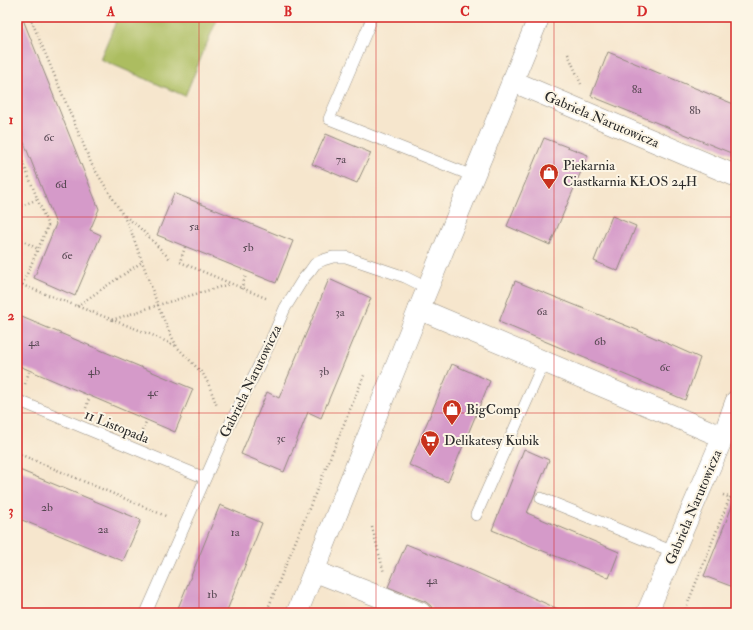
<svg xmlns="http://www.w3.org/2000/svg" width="753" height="630" font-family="'IM FELL Double Pica',serif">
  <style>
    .green { fill: #acbd61; stroke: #6c7446 }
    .building { fill: #d59ac9 }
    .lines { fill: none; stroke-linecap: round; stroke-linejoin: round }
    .lane-casing { stroke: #90887c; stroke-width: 12 }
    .street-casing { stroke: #90887c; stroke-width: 22 }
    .path { stroke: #90887c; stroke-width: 2.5; stroke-dasharray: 1 3; stroke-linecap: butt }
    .lane { stroke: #fff; stroke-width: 11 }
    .street { stroke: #fff; stroke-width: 21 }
    .grid { fill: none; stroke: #d62828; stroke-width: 1; stroke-opacity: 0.55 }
    .labels { text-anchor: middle; stroke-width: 4; stroke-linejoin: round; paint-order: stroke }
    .number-label { font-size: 12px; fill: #564752 }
    .street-label { font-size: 14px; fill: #2b2b2b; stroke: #fcf5e5 }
    .poi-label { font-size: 14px; fill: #2b2b2b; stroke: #fcf5e5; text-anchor: start }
    .neatline { fill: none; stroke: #d62828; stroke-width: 1.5 }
    .grid-label { font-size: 13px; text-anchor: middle; font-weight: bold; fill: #d62828 }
  </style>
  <rect width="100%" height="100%" fill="#fcf5e5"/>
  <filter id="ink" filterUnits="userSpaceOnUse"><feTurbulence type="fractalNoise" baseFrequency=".025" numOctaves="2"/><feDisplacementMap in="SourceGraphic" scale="8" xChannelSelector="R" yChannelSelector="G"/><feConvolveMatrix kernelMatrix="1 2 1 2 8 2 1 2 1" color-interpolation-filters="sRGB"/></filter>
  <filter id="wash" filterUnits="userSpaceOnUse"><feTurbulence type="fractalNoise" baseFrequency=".012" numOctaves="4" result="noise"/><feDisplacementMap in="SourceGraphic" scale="16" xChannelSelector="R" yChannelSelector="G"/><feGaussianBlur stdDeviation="0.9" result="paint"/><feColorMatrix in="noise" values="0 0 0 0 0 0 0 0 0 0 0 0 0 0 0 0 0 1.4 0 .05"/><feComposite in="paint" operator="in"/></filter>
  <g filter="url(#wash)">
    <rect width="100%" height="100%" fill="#f6e6cd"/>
    <path class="green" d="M118 17H218L185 96 100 59Z"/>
    <g id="blocks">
      <g class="building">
        <path d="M17 17H22L99 209 90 230 101 235 75 296 34 278 56 224 17 125Z"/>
        <path d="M608 52 736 105V155L591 96Z"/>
        <path d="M326 134 371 153 357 183 312 164Z"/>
        <path d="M544 138 588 155 550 245 507 226Z"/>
        <path d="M174 193 293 241 276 283 157 235Z"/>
        <path d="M612 216 636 226 618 271 594 261Z"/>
        <path d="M329 279 371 298 321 418 308 412 284 472 241 454 267 392 279 398Z"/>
        <path d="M515 281 637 330 700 358 685 400 499 322Z"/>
        <path d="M17 315 193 389 175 432 17 365Z"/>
        <path d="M452 364 490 381 448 482 409 465Z"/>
        <path d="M524 449 549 460 527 513 619 552 609 578 492 530Z"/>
        <path d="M17 469 141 520 123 561 17 518Z"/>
        <path d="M735 499H736V588L704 576Z"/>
        <path d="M220 505 262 523 226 613H176Z"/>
        <path d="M406 544 473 571 567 613H433L431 606 426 602 388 587Z"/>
      </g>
    </g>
  </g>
  <g filter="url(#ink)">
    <use href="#blocks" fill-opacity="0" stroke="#90887c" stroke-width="1"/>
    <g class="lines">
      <g class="lane-casing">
        <g id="lane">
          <path d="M370 23 329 119 473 176"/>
          <path d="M17 400 205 478"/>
          <path d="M541 498 674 552"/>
          <path d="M476 515 544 362"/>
          <path d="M146 613 224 436 268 347 285 308 303 279 310 271 315 264 323 260 333 257H346L405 277 427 288"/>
        </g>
      </g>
      <g class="street-casing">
        <g id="street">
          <path d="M512 81 736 176"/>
          <path d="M419 309 723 437"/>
          <path d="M314 571 421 613"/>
          <path d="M297 613 419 309 539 17"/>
          <path d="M647 613 723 437 736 401"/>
        </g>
      </g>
      <g class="path">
        <path d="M30 17 92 165 123 215 131 231 160 311 168 329 177 347 203 374 208 383 217 406"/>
        <path d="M568 54 581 84"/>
        <path d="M17 147 48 226 17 297"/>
        <path d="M21 206 38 199"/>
        <path d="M125 216 139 227 171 260"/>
        <path d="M18 238 38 249"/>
        <path d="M185 247 180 262 268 299"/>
        <path d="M22 285 152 335 176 346"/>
        <path d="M241 289 246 275"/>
        <path d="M77 306 142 262"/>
        <path d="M112 320 158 305 230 284"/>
        <path d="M25 384 29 372"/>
        <path d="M86 408 89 399"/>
        <path d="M142 431 146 422"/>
        <path d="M17 453 168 517"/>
        <path d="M723 495 736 500"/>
        <path d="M372 527 384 573"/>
        <path d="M445 609 453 613"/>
        <path d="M266 613 365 373"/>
        <path d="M684 613 730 497"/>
      </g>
      <use href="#lane" class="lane"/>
      <use href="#street" class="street"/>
    </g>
  </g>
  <path class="grid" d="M199 17V613M376 17V613M554 17V613M17 217H736M17 413H736"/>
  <defs>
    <g id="shop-pin" transform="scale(1)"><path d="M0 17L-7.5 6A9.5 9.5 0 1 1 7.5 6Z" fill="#c8321e" stroke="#fcf5e5"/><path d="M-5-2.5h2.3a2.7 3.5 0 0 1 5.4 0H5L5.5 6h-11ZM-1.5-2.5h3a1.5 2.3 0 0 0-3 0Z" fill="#fff"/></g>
    <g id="supermarket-pin" transform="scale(1)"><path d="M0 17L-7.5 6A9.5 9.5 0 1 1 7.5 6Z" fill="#c8321e" stroke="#fcf5e5"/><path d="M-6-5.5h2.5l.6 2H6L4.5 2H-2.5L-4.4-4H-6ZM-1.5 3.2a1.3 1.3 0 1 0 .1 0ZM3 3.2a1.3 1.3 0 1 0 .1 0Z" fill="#fff"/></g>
  </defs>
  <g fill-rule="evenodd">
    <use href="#shop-pin" x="549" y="173"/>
    <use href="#shop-pin" x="452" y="409"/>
    <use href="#supermarket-pin" x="430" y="440"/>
  </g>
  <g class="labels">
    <g class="number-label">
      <text x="637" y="93">8a</text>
      <text x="695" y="114">8b</text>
      <text x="49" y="141">6c</text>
      <text x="341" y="163">7a</text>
      <text x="61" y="188">6d</text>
      <text x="194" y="230">5a</text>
      <text x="248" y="251">5b</text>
      <text x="67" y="259">6e</text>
      <text x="542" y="315">6a</text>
      <text x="340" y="316">3a</text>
      <text x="600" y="345">6b</text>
      <text x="34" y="346">4a</text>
      <text x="665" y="371">6c</text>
      <text x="94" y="375">4b</text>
      <text x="324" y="375">3b</text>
      <text x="153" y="396">4c</text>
      <text x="281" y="442">3c</text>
      <text x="47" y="511">2b</text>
      <text x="103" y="533">2a</text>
      <text x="235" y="536">1a</text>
      <text x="432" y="584">4a</text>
      <text x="212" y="598">1b</text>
    </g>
    <g class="street-label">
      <text transform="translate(602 119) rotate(23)" y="5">Gabriela Narutowicza</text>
      <text transform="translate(250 381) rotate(-64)" y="5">Gabriela Narutowicza</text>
      <text transform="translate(117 426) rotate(22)" y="5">11 Listopada</text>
      <text transform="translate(693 507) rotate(-67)" y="5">Gabriela Narutowicza</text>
    </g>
    <g class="poi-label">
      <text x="563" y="170">Piekarnia<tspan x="563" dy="16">Ciastkarnia KŁOS 24H</tspan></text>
      <text x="466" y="414">BigComp</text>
      <text x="444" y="445">Delikatesy Kubik</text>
    </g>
  </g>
  <rect width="753" height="630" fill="none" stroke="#fcf5e5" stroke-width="44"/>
  <rect x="22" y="22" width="709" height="586" class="neatline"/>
  <g class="grid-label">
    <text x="111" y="16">A</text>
    <text x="288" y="16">B</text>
    <text x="465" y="16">C</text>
    <text x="642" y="16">D</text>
    <text x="11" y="124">1</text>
    <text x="11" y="320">2</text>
    <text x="11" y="515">3</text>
  </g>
</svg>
